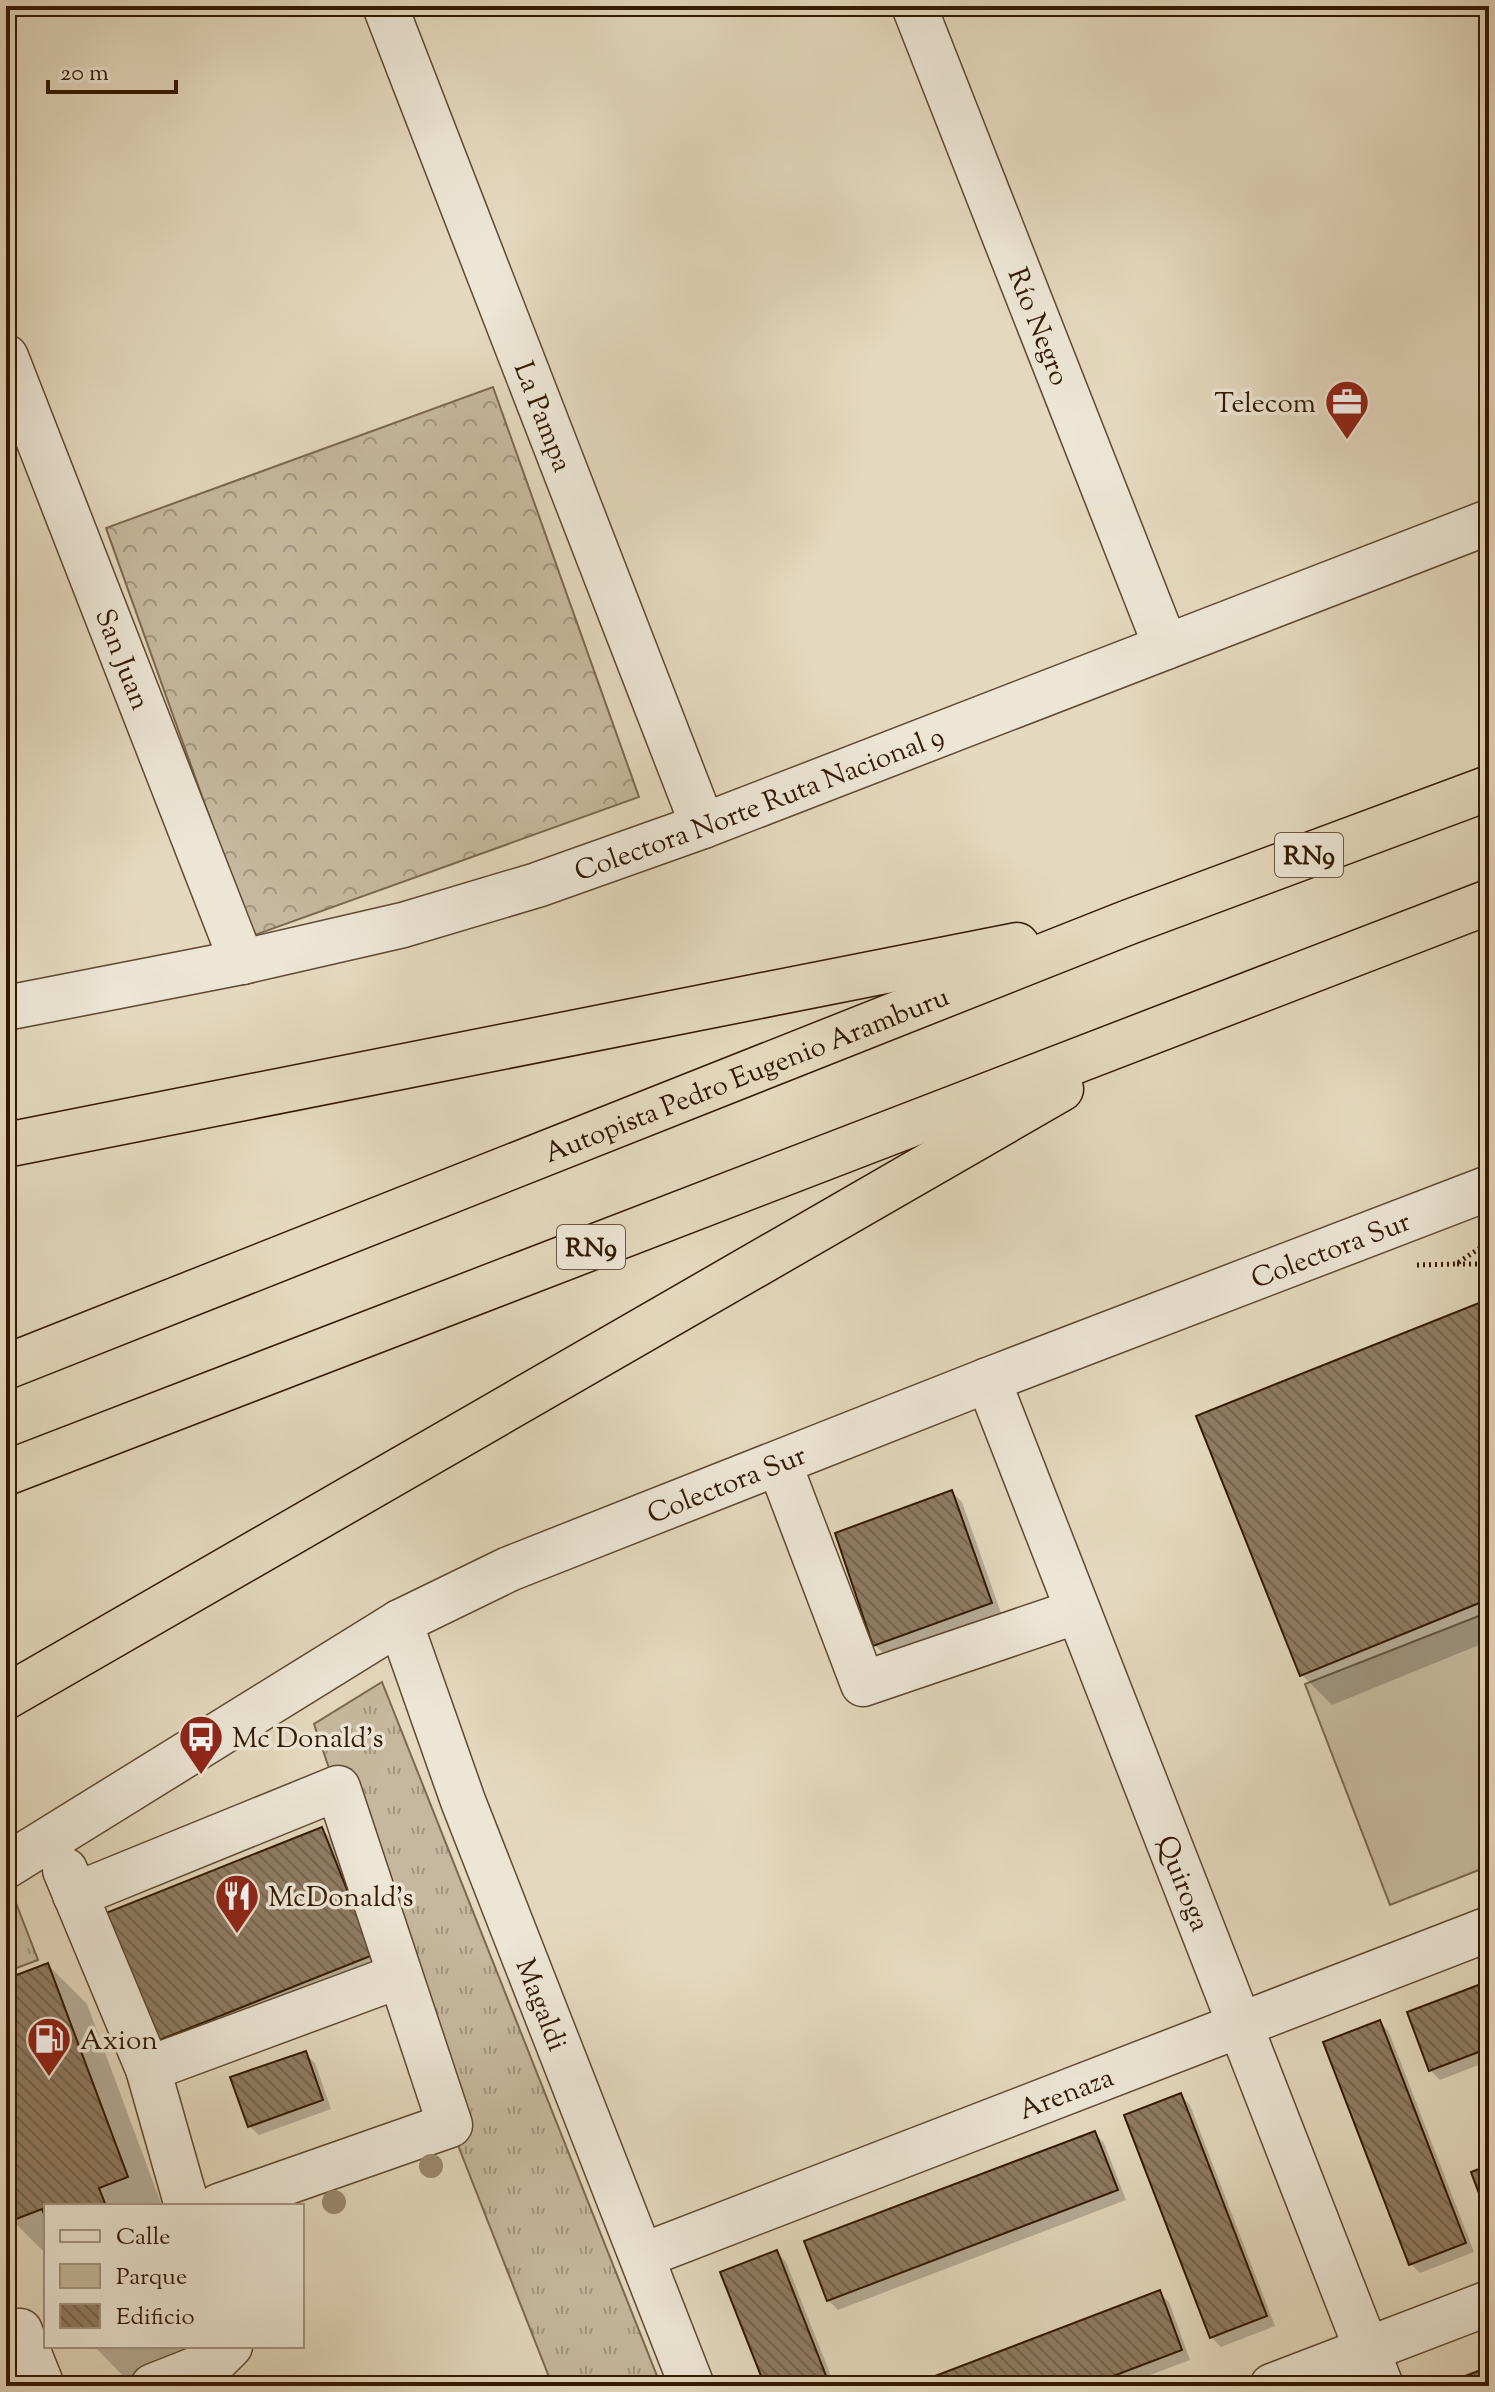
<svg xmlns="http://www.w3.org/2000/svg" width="1495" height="2392" font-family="'Sorts Mill Goudy',serif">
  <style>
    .grass { fill: url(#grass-tufts); stroke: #7c6850; stroke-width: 2 }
    .forest { fill: url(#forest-crowns); stroke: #7c6850; stroke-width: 2 }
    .park { fill: #c6b89e; stroke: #7c6850; stroke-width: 2 }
    .shadow { fill: #0003 }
    .building { fill: url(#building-back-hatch); stroke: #331902; stroke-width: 2 }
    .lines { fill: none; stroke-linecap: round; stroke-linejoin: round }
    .minor-casing { stroke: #5f4931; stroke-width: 47 }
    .highway-casing { stroke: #331902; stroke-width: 47 }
    .path { stroke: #331902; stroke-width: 5; stroke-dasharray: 2 4; stroke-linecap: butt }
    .minor { stroke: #ede6d5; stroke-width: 44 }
    .highway { stroke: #e4d8be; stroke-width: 44 }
    .tree { fill: #9b8970 }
    .labels { text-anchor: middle; stroke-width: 7; stroke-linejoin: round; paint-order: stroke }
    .shield { fill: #ede6d5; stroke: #6b5641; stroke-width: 2 }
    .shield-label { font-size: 26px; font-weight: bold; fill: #331902 }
    .street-label { font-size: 28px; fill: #331902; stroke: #ede6d5 }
    .poi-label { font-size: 28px; fill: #331902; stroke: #ede6d5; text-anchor: start }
  </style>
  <defs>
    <pattern id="grass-tufts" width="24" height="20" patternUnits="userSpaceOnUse" patternTransform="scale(2)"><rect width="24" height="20" fill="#c6b89e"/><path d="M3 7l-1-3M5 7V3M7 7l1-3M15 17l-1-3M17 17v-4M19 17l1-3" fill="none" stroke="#a1957f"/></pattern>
    <pattern id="forest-crowns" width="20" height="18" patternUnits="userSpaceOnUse" patternTransform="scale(2)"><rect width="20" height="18" fill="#c6b89e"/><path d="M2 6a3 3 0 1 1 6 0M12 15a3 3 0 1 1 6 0" fill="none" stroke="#a1957f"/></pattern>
    <pattern id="building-back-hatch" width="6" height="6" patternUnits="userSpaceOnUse" patternTransform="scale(2)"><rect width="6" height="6" fill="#8f7c64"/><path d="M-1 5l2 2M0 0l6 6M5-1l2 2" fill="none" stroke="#756550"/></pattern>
  </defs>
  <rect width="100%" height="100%" fill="#e4d8be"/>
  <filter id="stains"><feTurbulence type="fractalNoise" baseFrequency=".0025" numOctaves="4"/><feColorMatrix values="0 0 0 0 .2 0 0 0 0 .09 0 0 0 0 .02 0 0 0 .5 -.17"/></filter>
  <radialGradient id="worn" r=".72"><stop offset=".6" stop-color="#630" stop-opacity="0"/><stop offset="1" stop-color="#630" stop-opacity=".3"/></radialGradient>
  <g class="grass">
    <path d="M382 1682 661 2386H543L551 2382 450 2125 314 1724Z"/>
    <path d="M16 1903 38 1960 6 1972V1909Z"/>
  </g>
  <path class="forest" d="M493 387 639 797 252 936 106 528Z"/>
  <path class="park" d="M1489 1612V1866L1390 1905 1305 1684Z"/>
  <g class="shadow">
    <path d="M1489 1301V1641L1332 1705 1302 1675 1198 1417Z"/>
    <path d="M952 1492 962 1502 1001 1613 884 1654 875 1645Z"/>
    <path d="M322 1829 331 1839 381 1965 164 2052 154 2042Z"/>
    <path d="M48 1965 87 2004 162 2206H46V2254L12 2220 6 2203V1981Z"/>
    <path d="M1489 1983V2061L1440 2080 1430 2070Z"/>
    <path d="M1380 2022 1389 2032 1474 2252 1420 2273 1411 2264Z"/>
    <path d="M305 2054 315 2063 331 2109 259 2135 249 2126Z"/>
    <path d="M1180 2095 1190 2105 1275 2326 1221 2347 1211 2337Z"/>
    <path d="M1094 2133 1104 2143 1126 2200 838 2310 828 2300Z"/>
    <path d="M777 2252 786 2262 835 2386H767Z"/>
    <path d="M1159 2293 1169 2302 1190 2360 1121 2386H914Z"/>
    <path d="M94 2346H181L188 2368 133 2386Z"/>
  </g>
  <g class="building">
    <path d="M1489 1299V1599L1300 1676 1196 1416Z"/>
    <path d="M952 1490 992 1603 873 1646 835 1533Z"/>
    <path d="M322 1827 373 1955 152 2043 101 1915Z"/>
    <path d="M48 1963 128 2177 99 2188 106 2206H46V2219L42 2209 11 2221 6 2208V1979Z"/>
    <path d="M1489 1981V2048L1429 2071 1407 2012Z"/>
    <path d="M1380 2020 1466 2243 1409 2265 1323 2042Z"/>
    <path d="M306 2051 323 2100 248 2127 230 2077Z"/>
    <path d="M1181 2093 1267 2316 1210 2338 1124 2115Z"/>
    <path d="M1095 2131 1118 2190 827 2301 804 2241Z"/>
    <path d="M1489 2165V2220L1471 2172Z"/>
    <path d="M777 2250 830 2386H765L720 2272Z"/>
    <path d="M1160 2290 1182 2350 1087 2386H909Z"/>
    <path d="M1489 2367V2386H1453L1452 2381Z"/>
  </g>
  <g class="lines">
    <g class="minor-casing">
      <g id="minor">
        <path id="s1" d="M385 6 703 826"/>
        <path id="s2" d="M914 6 1166 647"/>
        <path id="s3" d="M6 357 242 962"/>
        <path id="s4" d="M6 1008 242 962 403 925 537 885 703 826 1489 522"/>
        <path id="s5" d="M988 1380 1381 2386"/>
        <path d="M779 1463 863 1684 1078 1611"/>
        <path id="s6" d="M400 1622 463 1801 692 2386"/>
        <path id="s7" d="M6 1866 400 1622 509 1569 988 1380 1489 1188"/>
        <path d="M65 1870 148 2069 187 2206"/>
        <path d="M75 1895 338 1788 450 2125 219 2206"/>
        <path d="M148 2069 399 1976"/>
        <path id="s8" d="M642 2256 1489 1929"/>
        <path d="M6 2332 20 2331 42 2386"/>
        <path d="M153 2386 214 2362 230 2346"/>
        <path d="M1272 2386 1489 2303"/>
      </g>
    </g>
    <g class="highway-casing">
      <g id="highway">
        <path d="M6 1145 1017 945"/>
        <path id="s9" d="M6 1367 1129 922 1489 788"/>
        <path d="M6 1473 1489 902"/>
        <path d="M6 1697 1061 1089"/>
      </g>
    </g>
    <g class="path">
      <path d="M1457 1264H1489"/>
      <path d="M1417 1265 1456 1264 1489 1242"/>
    </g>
    <use href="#minor" class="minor"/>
    <use href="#highway" class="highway"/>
  </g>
  <g class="tree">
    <circle cx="431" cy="2166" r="12"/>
    <circle cx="334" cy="2202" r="12"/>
  </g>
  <defs>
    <g id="office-pin" transform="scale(2.3)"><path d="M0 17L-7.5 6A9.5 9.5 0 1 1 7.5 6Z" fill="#8f2418" stroke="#ede6d5"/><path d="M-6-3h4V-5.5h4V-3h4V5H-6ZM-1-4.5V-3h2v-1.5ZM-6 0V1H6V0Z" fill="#fff"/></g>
    <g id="bus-pin" transform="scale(2.3)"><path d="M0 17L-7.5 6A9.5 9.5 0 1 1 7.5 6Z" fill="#8f2418" stroke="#ede6d5"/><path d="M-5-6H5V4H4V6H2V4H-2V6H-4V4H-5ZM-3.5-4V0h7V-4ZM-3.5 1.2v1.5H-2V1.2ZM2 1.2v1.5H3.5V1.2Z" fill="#fff"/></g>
    <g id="restaurant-pin" transform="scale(2.3)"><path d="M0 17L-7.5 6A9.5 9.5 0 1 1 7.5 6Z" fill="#8f2418" stroke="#ede6d5"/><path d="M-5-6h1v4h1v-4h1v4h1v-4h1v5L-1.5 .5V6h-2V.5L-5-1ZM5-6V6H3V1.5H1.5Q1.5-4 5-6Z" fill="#fff"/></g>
    <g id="fuel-pin" transform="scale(2.3)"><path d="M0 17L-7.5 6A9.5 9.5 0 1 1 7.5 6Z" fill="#8f2418" stroke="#ede6d5"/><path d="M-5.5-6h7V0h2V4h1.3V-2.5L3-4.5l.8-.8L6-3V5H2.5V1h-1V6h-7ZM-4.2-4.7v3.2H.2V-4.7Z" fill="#fff"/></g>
  </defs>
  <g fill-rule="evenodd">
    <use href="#office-pin" x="1347" y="402"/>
    <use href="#bus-pin" x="201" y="1737"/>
    <use href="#restaurant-pin" x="237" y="1896"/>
    <use href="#fuel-pin" x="49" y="2039"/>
  </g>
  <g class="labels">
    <g class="shield">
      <rect x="1275" y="833" width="68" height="44" rx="6"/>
      <rect x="557" y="1225" width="68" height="44" rx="6"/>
    </g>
    <g class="shield-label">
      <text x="1309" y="864">RN9</text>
      <text x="591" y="1256">RN9</text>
    </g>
    <g class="street-label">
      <text dy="10" stroke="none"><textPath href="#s2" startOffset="344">Río Negro</textPath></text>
      <text dy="10" stroke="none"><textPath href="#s1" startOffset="440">La Pampa</textPath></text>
      <text dy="10" stroke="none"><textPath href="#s3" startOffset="324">San Juan</textPath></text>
      <text dy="10" stroke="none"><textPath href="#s4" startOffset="782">Colectora Norte Ruta Nacional 9</textPath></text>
      <text dy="10" stroke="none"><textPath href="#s9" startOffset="796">Autopista Pedro Eugenio Aramburu</textPath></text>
      <text dy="10" stroke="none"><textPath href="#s7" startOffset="1466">Colectora Sur</textPath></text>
      <text dy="10" stroke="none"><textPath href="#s7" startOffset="818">Colectora Sur</textPath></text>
      <text dy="10" stroke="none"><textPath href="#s5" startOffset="540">Quiroga</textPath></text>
      <text dy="10" stroke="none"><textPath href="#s6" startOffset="408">Magaldi</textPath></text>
      <text dy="10" stroke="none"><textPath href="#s8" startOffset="454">Arenaza</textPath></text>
    </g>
    <g class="poi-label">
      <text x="1316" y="412" text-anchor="end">Telecom</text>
      <text x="232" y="1747">Mc Donald's</text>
      <text x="268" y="1906">McDonald's</text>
      <text x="80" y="2049">Axion</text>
    </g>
  </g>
  <rect width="1495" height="2392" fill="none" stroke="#e4d8be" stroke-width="32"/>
  <rect x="8" y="8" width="1479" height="2376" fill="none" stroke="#331902" stroke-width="4"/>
  <rect x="16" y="16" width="1463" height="2360" fill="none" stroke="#331902" stroke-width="2"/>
  <rect x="44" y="2204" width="260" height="144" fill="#ede6d5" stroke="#a39481" stroke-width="2"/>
  <rect x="60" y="2230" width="40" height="12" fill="#ede6d5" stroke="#a39481" stroke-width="2"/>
  <text x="116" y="2244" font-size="24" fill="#331902">Calle</text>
  <rect x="60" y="2264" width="40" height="24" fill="#c6b89e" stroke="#a39481" stroke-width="2"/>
  <text x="116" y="2284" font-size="24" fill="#331902">Parque</text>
  <rect x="60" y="2304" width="40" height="24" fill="url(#building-back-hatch)" stroke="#a39481" stroke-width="2"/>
  <text x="116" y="2324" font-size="24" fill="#331902">Edificio</text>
  <path d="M48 80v12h128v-12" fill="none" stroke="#331902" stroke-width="4"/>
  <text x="60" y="80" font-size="24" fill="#331902" stroke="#ede6d5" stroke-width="6" paint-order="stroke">20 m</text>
  <rect width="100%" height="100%" filter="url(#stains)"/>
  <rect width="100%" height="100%" fill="url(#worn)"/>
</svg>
